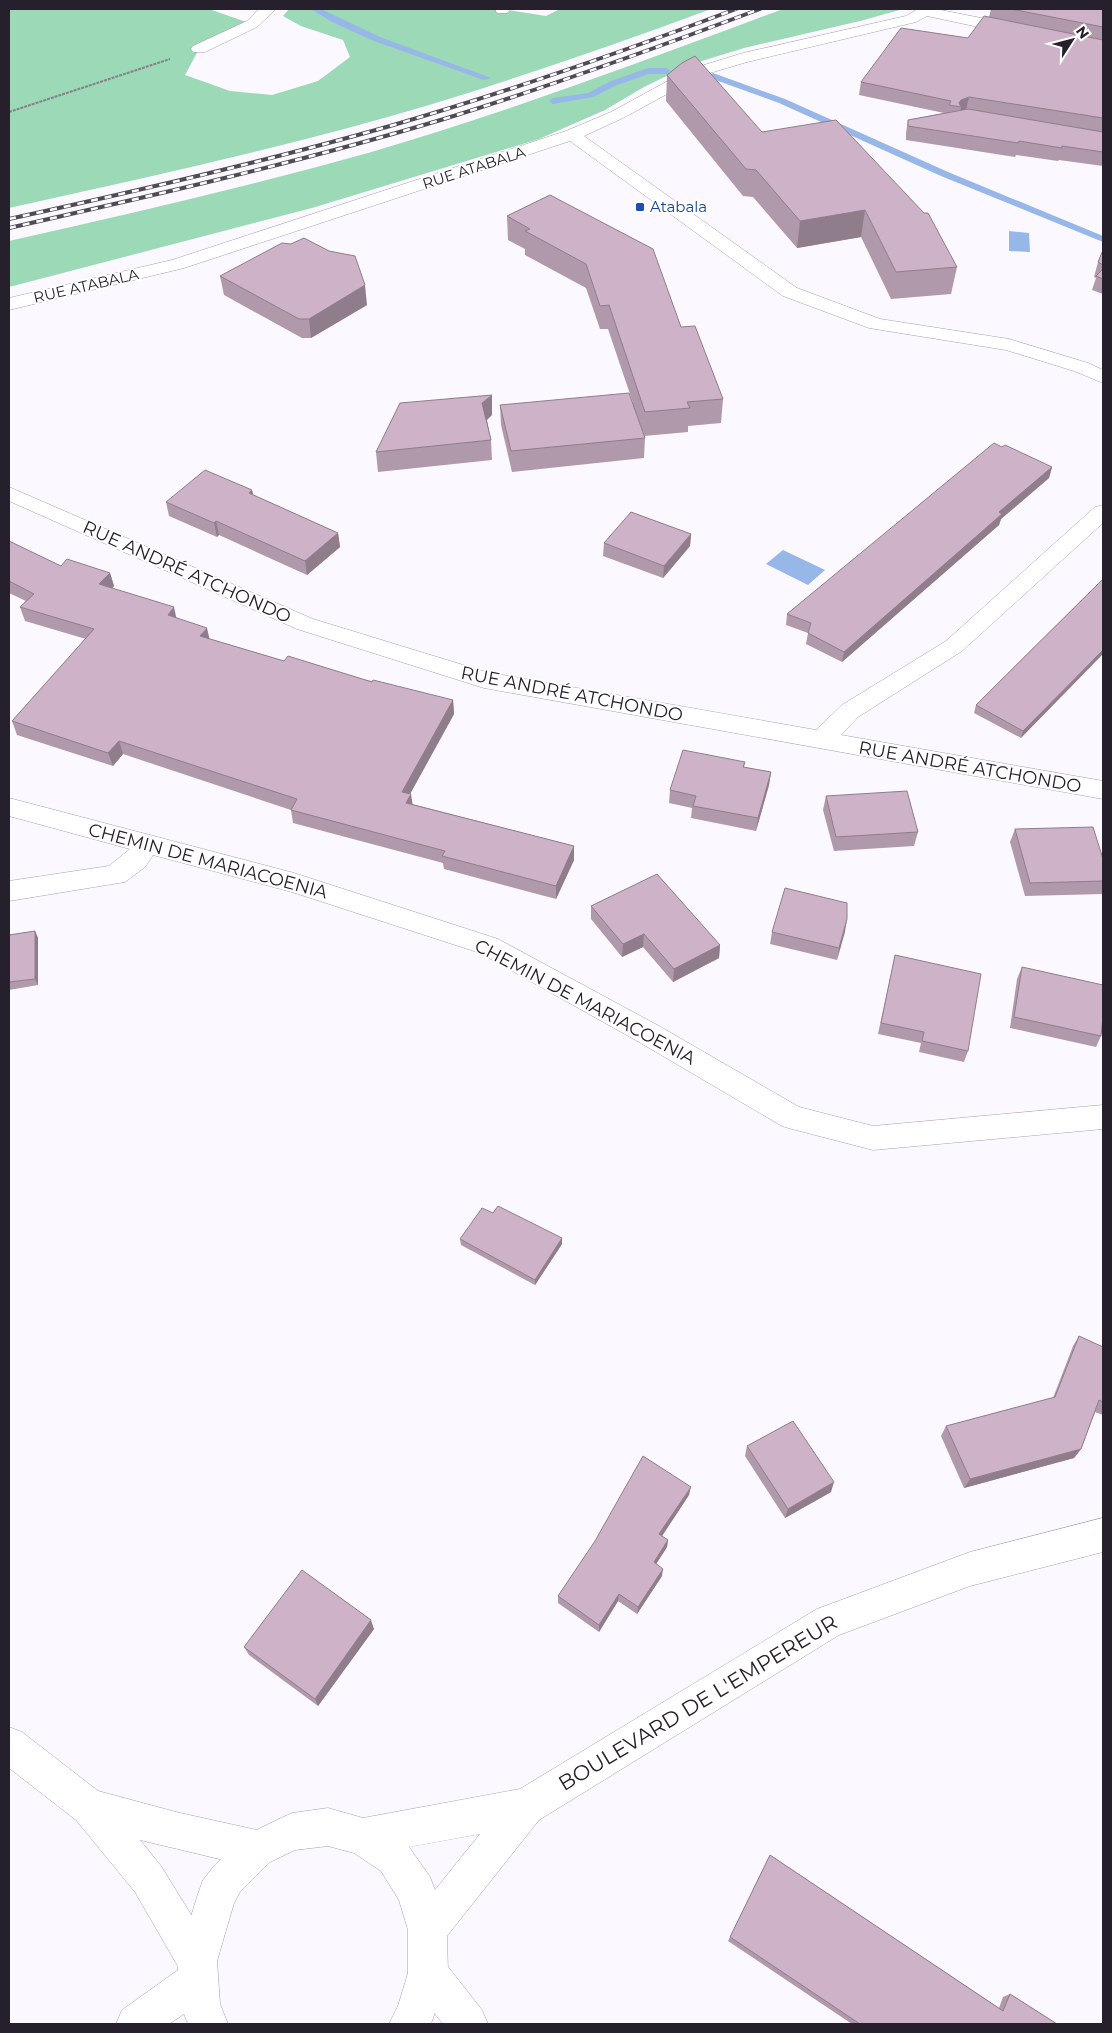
<svg xmlns="http://www.w3.org/2000/svg" width="1112" height="2033" font-family="Montserrat,sans-serif">
  <style>
    .green { fill: #9cd9b6 }
    .water { fill: #97b7e8 }
    .lines { fill: none; stroke-linecap: round; stroke-linejoin: round }
    .stream { fill: #97b7e8; fill-rule: evenodd }
    .minor-casing { stroke: #aa9cba; stroke-width: 1 }
    .major-casing { stroke: #aa9cba; stroke-width: 1 }
    .path { stroke: #87838c; stroke-width: 2; stroke-dasharray: 3 1; stroke-linecap: butt }
    .minor { fill: #fff; fill-rule: evenodd }
    .major { fill: #fff; fill-rule: evenodd }
    .rail-casing { stroke: #4f4a54; stroke-width: 4 }
    .rail { stroke: #fff; stroke-width: 2.5; stroke-dasharray: 7; stroke-linecap: butt }
    .wall { fill: #b199ac }
    .shaded-wall { fill: #907d8c }
    .building { fill: #ceb2c8; stroke: #907d8c }
    .transit-dot { fill: #1a4fb4; stroke: #fff; stroke-width: 2 }
    .labels { text-anchor: middle; stroke-width: 4; stroke-linejoin: round; paint-order: stroke }
    .far-street-label { font-size: 15px; fill: #25202b; stroke: #fff }
    .far-transit-label { font-size: 15px; fill: #164399; stroke: #fff; text-anchor: start }
    .street-label { font-size: 18px; fill: #25202b; stroke: #fff }
    .near-street-label { font-size: 21px; fill: #25202b; stroke: #fff }
  </style>
  <rect width="100%" height="100%" fill="#fbf8ff"/>
  <g class="green">
    <path d="M9 9H209L252 24 199 49 185 75 230 91 272 95 318 81 350 57 343 40 301 26 283 16 289 9H502L546 16 560 9H711C592 53 470 95 348 128 236 158 122 183 9 208Z"/>
    <path d="M783 9H903L860 21 744 48 689 65 644 87 605 110 539 139 312 208 9 287V241C129 214 249 186 368 153 509 112 646 60 783 9Z"/>
  </g>
  <g class="water">
    <path d="M1009 231 1029 233 1030 252 1009 251Z"/>
    <path d="M783 550 825 570 808 585 766 564Z"/>
  </g>
  <g class="lines">
    <g class="stream">
      <path d="M311 9H321L380 37 491 78 484 80 374 41 332 22Z"/>
      <path d="M648 68H667L671 71 667 74H649L617 85 593 97 553 104 549 101 553 98 588 93 611 81Z"/>
      <path d="M713 73 785 99 948 172 1103 236V242L941 176 779 103 710 78 709 76Z"/>
    </g>
    <g class="minor-casing">
      <g id="minor">
        <path d="M259 9H276L257 27 205 52H193L191 49 193 46 247 21Z"/>
        <path d="M495 9H509L510 10 507 13H497Z"/>
        <path d="M918 9H936L1016 25 1021 27 1024 30 1021 33 1016 35 927 16 916 22 747 62 700 76 623 118 584 136 797 288 880 319 1009 339 1088 363 1103 370V383L1074 371 1006 350 869 328 783 296 570 141 184 268 9 310V298L172 260 566 131 611 112 688 70 743 53 906 16Z"/>
        <path d="M9 487 313 619 486 672 816 730 842 705 946 641 1095 507 1103 505V523L962 651 858 717 841 735 1103 781V799L484 688 297 629 9 501Z"/>
        <path d="M9 798 294 873 498 939 659 1026 799 1107 873 1126 1103 1105V1129L873 1150 792 1129 782 1126 639 1042 480 953 292 892 153 855 145 867 125 882 9 901V881L109 866 130 849 9 816Z"/>
        <path d="M9 1727 22 1732 98 1791 180 1813 257 1830 270 1836 276 1849 270 1862 257 1868 140 1840 161 1866 211 1947 217 1961 211 1975 197 1981 183 1975 135 1892 76 1820 9 1768Z"/>
        <path d="M428 1953 442 1959 482 2010 488 2024H443L414 1987 408 1973 414 1959Z"/>
      </g>
    </g>
    <g class="major-casing">
      <path id="major" d="M1103 1518V1552L970 1586 839 1635 539 1820 447 1936 448 1973 431 2024H389L398 2006 408 1973V1930L399 1900 381 1871 354 1853 328 1846 295 1850 270 1862 240 1892 234 1903 217 1961 220 2004 228 2024H188L184 2014 169 2024H116L122 2010 178 1970 177 1961 198 1894 203 1880 214 1866 244 1836 279 1819 292 1813 328 1808 363 1818 520 1789 817 1609 970 1552ZM480 1834 435 1890 430 1877 409 1847Z"/>
    </g>
    <path class="path" d="M9 112 170 59"/>
    <use href="#minor" class="minor"/>
    <use href="#major" class="major"/>
    <g class="rail-casing">
      <g id="rail">
        <path d="M9 219C137 191 264 162 390 126 507 92 622 52 736 9"/>
        <path d="M9 228C155 195 301 162 444 119 551 86 656 48 760 9"/>
      </g>
    </g>
    <use href="#rail" class="rail"/>
  </g>
  <g class="wall">
    <path d="M991 9H1103V166L1059 160 1058 161 1016 155 1015 157 906 140V133L908 120 944 113 859 95 861 82 968 38 989 17Z"/>
    <path d="M667 75 762 132 957 267 951 294 891 299 861 237 797 248 753 197 743 196 666 101Z"/>
    <path d="M550 195 681 327 723 399 721 423 688 426V432L644 436 645 438 644 458 512 472 501 425 500 405 633 403 608 329H600L586 288 525 255V249L508 240 507 216Z"/>
    <path d="M1103 250V294L1092 290 1096 278 1094 277 1098 262Z"/>
    <path d="M220 276 367 305 311 338H302L224 295Z"/>
    <path d="M492 415 487 420 491 440 492 460 378 472 376 452Z"/>
    <path d="M1002 447 1052 467 1049 478 1001 519 999 525 842 662 806 644 808 633 786 625 787 614Z"/>
    <path d="M252 490 253 495 338 533 340 547 307 575 219 535 217 537 169 516 166 502Z"/>
    <path d="M691 534 690 546 663 578 603 556 604 543Z"/>
    <path d="M9 541 61 566 110 573 114 586 112 588 177 618 210 639 284 661 453 700 454 714 410 794 412 804 574 846V860L556 899 444 869 443 863 293 823 291 810 123 754 113 766 17 735 12 721 86 639 25 621 20 607 26 601 9 593Z"/>
    <path d="M1103 579 1021 738 974 713 976 705Z"/>
    <path d="M745 762 744 767 771 772 769 785 756 831 691 818 692 808 669 803 670 790Z"/>
    <path d="M826 796 918 832 914 846 834 851 823 810Z"/>
    <path d="M1015 829 1103 859V894L1025 896 1010 842Z"/>
    <path d="M591 906 720 945 719 958 673 982 643 947 622 957 591 919Z"/>
    <path d="M847 919 837 960 770 944 772 932Z"/>
    <path d="M35 931 38 938V985L9 990V935Z"/>
    <path d="M895 955 968 1051 964 1062 919 1052 921 1043 878 1034Z"/>
    <path d="M1022 967 1101 1036 1096 1047 1010 1028 1017 979Z"/>
    <path d="M493 1213 562 1238V1244L535 1285 461 1245 460 1239Z"/>
    <path d="M1079 1336 1103 1347V1415L1095 1412 1081 1449 1074 1458 964 1488 941 1436 946 1426 1053 1398 1073 1346Z"/>
    <path d="M747 1446 831 1492 785 1518 745 1456Z"/>
    <path d="M689 1495 662 1536 668 1540 667 1547 656 1564 662 1576 637 1614 618 1601 599 1632 558 1603V1596Z"/>
    <path d="M374 1629 318 1706 249 1655 244 1647Z"/>
    <path d="M770 1855 999 2008 1003 1997 1010 1994 1057 2024H852L728 1941Z"/>
  </g>
  <g class="shaded-wall">
    <path d="M969 97 966 110 960 113 961 107 959 103 961 100Z"/>
    <path d="M865 210 861 237 797 248 800 221Z"/>
    <path d="M365 285 367 305 311 338 309 319Z"/>
    <path d="M492 395V415L483 423 482 403Z"/>
    <path d="M1052 467 1049 478 1001 519 999 525 842 662 844 652 999 512Z"/>
    <path d="M252 490 255 504 249 493Z"/>
    <path d="M216 521 219 535 217 537 214 523Z"/>
    <path d="M338 533 340 547 307 575 305 561Z"/>
    <path d="M691 534 690 546 663 578 664 566Z"/>
    <path d="M110 573 114 586 103 598 99 584Z"/>
    <path d="M174 607 177 621 168 615Z"/>
    <path d="M207 628 210 641 200 636Z"/>
    <path d="M1103 650V654L1021 738 1023 731Z"/>
    <path d="M453 700 454 714 404 805 402 792Z"/>
    <path d="M119 741 123 754 113 766 108 753Z"/>
    <path d="M771 772 769 785 756 831 758 818Z"/>
    <path d="M411 794 413 807 406 803Z"/>
    <path d="M574 846V860L556 899V886Z"/>
    <path d="M847 919 845 932 837 960 839 948Z"/>
    <path d="M35 931 38 938V985L35 979Z"/>
    <path d="M644 934 643 947 622 957 623 944Z"/>
    <path d="M720 945 719 958 673 982 674 969Z"/>
    <path d="M562 1238V1244L535 1285V1280Z"/>
    <path d="M1081 1449 1074 1458 964 1488 970 1479Z"/>
    <path d="M834 1482 831 1492 785 1518 788 1509Z"/>
    <path d="M691 1487 689 1495 658 1542 659 1534Z"/>
    <path d="M668 1540 667 1547 653 1569 654 1562Z"/>
    <path d="M663 1569 662 1576 637 1614 638 1607Z"/>
    <path d="M619 1594 618 1601 599 1632V1625Z"/>
    <path d="M371 1620 374 1629 318 1706 315 1699Z"/>
  </g>
  <g class="building">
    <path d="M1011 9H1103V27Z"/>
    <path d="M984 16 1103 40V118L969 97 961 100 959 103 961 107 949 105 951 101 861 82 901 28 968 38Z"/>
    <path d="M695 56 762 132 836 120 924 213H928L957 267 896 272 865 210 800 221 756 170 746 169 667 75 682 63Z"/>
    <path d="M968 109 1103 132V152L1062 146V148L1019 141 1018 143 908 126V120Z"/>
    <path d="M550 195 653 249 681 327 695 326 723 399 687 402 690 408 645 412 609 305 600 306 586 264 525 231 530 229 507 216Z"/>
    <path d="M304 238 329 251 355 256 365 285 309 319H299L220 276 282 243 291 244Z"/>
    <path d="M1103 250V265L1098 262Z"/>
    <path d="M1103 269V279L1096 276Z"/>
    <path d="M629 393 645 438 511 451 500 405Z"/>
    <path d="M492 395 482 403 491 440 376 452 400 403Z"/>
    <path d="M994 443 1002 447 1005 445 1052 467 999 512 1002 514 844 652 808 633 811 623 787 614Z"/>
    <path d="M205 470 252 490 249 493 338 533 305 561 216 521 214 523 166 502Z"/>
    <path d="M631 512 691 534 664 566 604 543Z"/>
    <path d="M9 541 61 566 67 559 110 573 99 584 174 607 168 615 207 628 200 636 284 661 288 656 372 682 373 680 453 700 402 792 411 794 406 803 574 846 556 886 442 856 445 851 291 810 297 799 119 741 108 753 12 721 94 629 20 607 34 594 9 581Z"/>
    <path d="M1103 579V650L1023 731 976 705Z"/>
    <path d="M683 750 745 762 743 767 771 772 758 818 693 806 696 796 670 790Z"/>
    <path d="M907 791 918 832 836 837 826 796Z"/>
    <path d="M1093 827 1103 859V881L1030 883 1015 829Z"/>
    <path d="M657 874 720 945 674 969 644 934 623 944 591 906Z"/>
    <path d="M785 888 847 903V919L839 948 772 932Z"/>
    <path d="M35 931V979L9 982V935Z"/>
    <path d="M895 955 981 974 968 1051 922 1041 924 1032 881 1023Z"/>
    <path d="M1022 967 1103 985V1017L1101 1036 1014 1017Z"/>
    <path d="M498 1206 562 1238 535 1280 460 1239 482 1208 493 1213Z"/>
    <path d="M1079 1336 1103 1347V1402L1099 1400 1081 1449 970 1479 946 1426 1055 1397Z"/>
    <path d="M793 1421 834 1482 788 1509 747 1446Z"/>
    <path d="M643 1456 691 1487 659 1534 668 1540 654 1562 663 1569 638 1607 619 1594 599 1625 558 1596 595 1541Z"/>
    <path d="M302 1570 371 1620 315 1699 244 1647Z"/>
    <path d="M770 1855 1003 2011 1010 1994 1057 2024H860L730 1937Z"/>
  </g>
  <rect class="transit-dot" x="635" y="202" width="10" height="10" rx="2.5"/>
  <g class="labels">
    <g class="far-street-label">
      <text transform="translate(474 168) rotate(-18)" y="5">RUE ATABALA</text>
      <text transform="translate(86 286) rotate(-13)" y="5">RUE ATABALA</text>
    </g>
    <g class="far-transit-label">
      <text x="650" y="212">Atabala</text>
    </g>
    <g class="street-label">
      <text transform="translate(187 572) rotate(24)" y="6">RUE ANDRÉ ATCHONDO</text>
      <text transform="translate(572 694) rotate(11)" y="6">RUE ANDRÉ ATCHONDO</text>
      <text transform="translate(970 767) rotate(10)" y="6">RUE ANDRÉ ATCHONDO</text>
      <text transform="translate(208 861) rotate(15)" y="6">CHEMIN DE MARIACOENIA</text>
      <text transform="translate(585 1002) rotate(28)" y="6">CHEMIN DE MARIACOENIA</text>
    </g>
    <g class="near-street-label">
      <text transform="translate(698 1703) rotate(-31)" y="7">BOULEVARD DE L'EMPEREUR</text>
    </g>
  </g>
  <rect width="1112" height="2033" fill="none" stroke="#25202b" stroke-width="20"/>
  <g transform="translate(1072 40) rotate(54)" stroke="#ffffff" stroke-width="4" paint-order="stroke">
  <path d="M0-4L9 19L0 12L-9 19Z" fill="#25202b"/>
  <text y="-8" font-size="14" font-weight="bold" text-anchor="middle" fill="#25202b">N</text>
  </g>
</svg>
